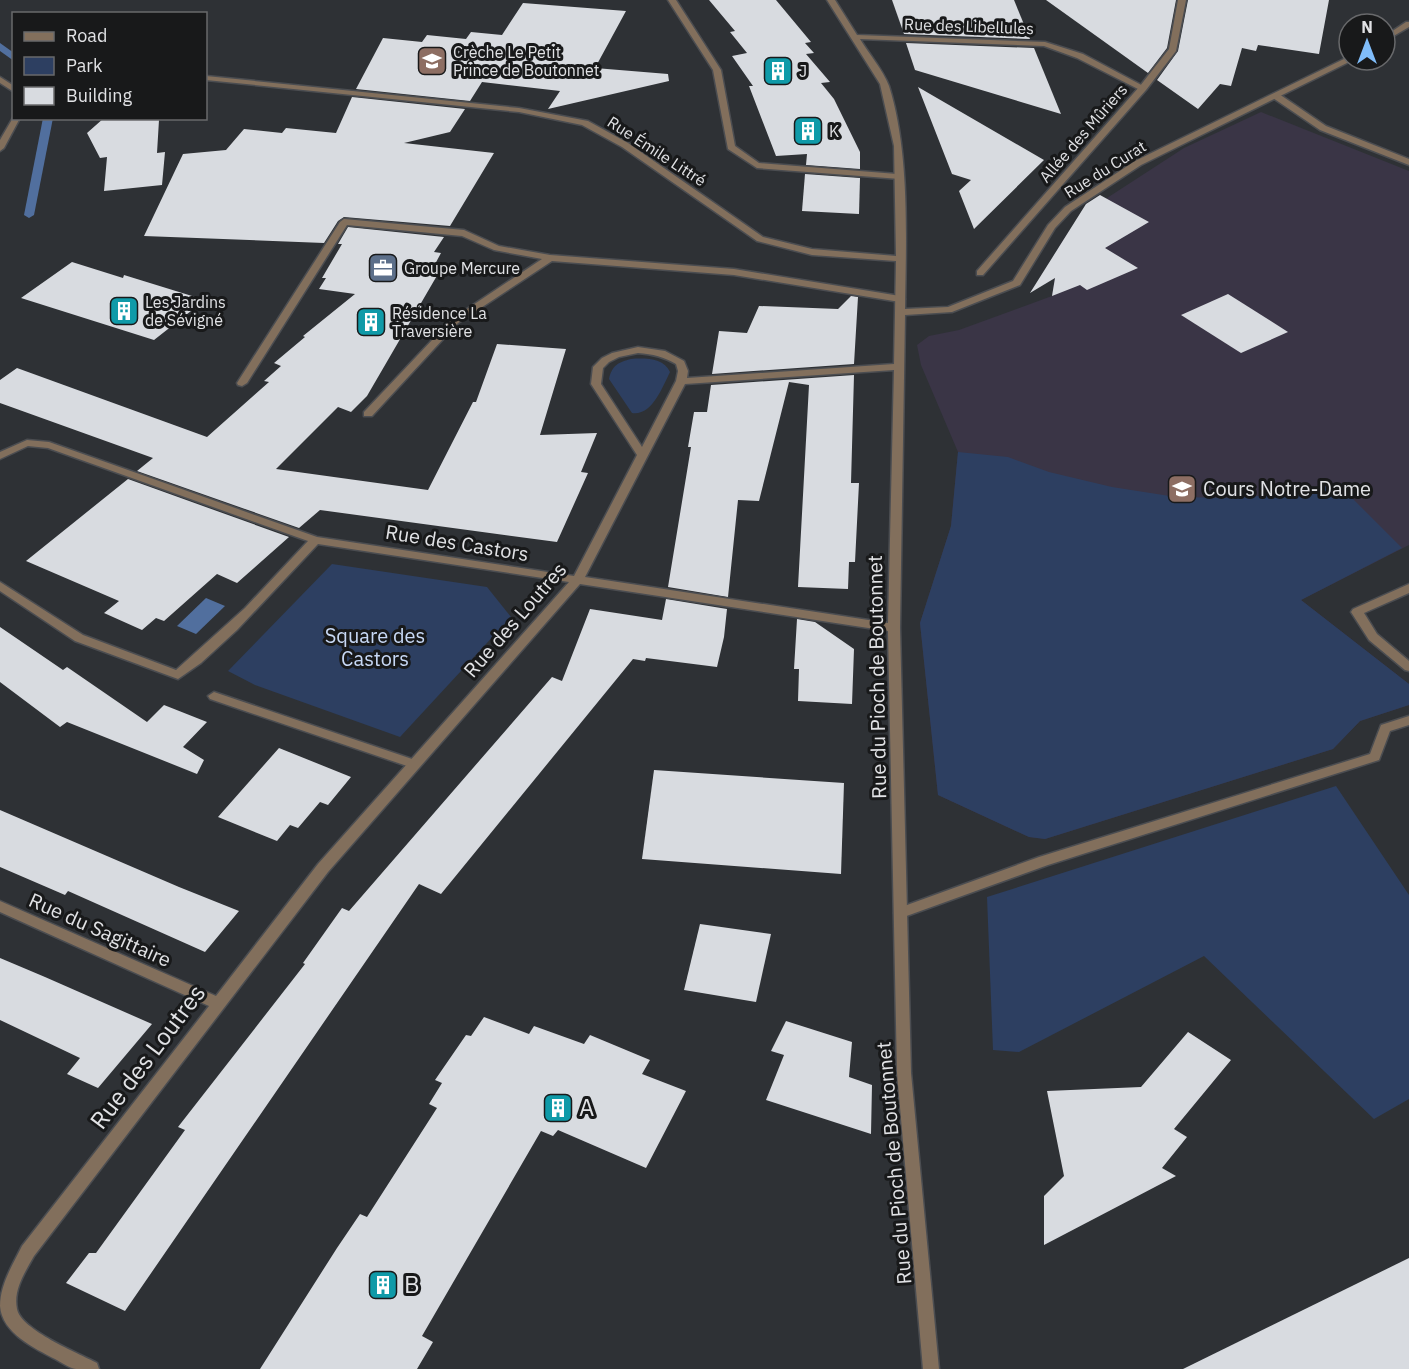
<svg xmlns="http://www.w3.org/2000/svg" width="1409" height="1369" font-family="'IBM Plex Sans',sans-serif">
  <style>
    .education { fill: #3a3546 }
    .green { fill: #2d3f61 }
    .water { fill: #516f9e }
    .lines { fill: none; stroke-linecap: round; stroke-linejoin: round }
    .stream { fill: #516f9e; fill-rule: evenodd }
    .building { fill: #d8dbe0 }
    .lane-casing { stroke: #4b4d51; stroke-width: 3 }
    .street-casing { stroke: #4b4d51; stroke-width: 3 }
    .lane { fill: #826f5c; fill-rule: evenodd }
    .street { fill: #826f5c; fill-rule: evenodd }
    .labels { text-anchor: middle; stroke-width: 6; stroke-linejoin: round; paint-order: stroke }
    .far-street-label { font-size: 16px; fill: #e1e2e5; stroke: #18191a }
    .far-poi-label { font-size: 16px; fill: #e1e2e5; stroke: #18191a; text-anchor: start }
    .poi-label { font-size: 20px; fill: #e1e2e5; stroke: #18191a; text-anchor: start }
    .street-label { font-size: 20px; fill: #e1e2e5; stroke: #18191a }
    .park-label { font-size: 20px; fill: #c8d9f6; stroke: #18191a }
    .near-street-label { font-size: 24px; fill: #e1e2e5; stroke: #18191a }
    .near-poi-label { font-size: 24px; fill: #e1e2e5; stroke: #18191a; text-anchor: start }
  </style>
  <rect width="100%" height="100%" fill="#2e3135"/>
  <path class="education" d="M1261 112 1409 171V545L1301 600 1409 684V705L1360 721 1333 749 1045 839 1029 837 938 795 920 623 951 526 958 452 921 365 917 345 929 336 959 330 1052 296 1060 245 1069 231 1107 198 1184 148Z"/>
  <g class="green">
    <path d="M631 359C645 358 664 358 670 372 662 388 652 416 632 413L609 379C612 365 619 362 631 359Z"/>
    <path d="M958 452 1008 457 1049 472 1112 487 1176 497 1234 498 1293 493 1344 483 1345 491 1402 548 1301 600 1409 684V705L1360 721 1333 749 1045 839 1029 837 938 795 920 623 951 526Z"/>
    <path d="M332 564 487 587 511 617 400 737 255 685 228 671Z"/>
    <path d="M1336 786 1409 895V1099L1374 1119 1204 956 1019 1052 993 1050 987 897Z"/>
  </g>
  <path class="water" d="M206 598 225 606 196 634 177 626Z"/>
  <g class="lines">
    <g class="stream">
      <path d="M0 43 14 53V61L0 51Z"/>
      <path d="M43 118H53L34 215 29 218 24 215Z"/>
    </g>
  </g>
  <g class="building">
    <path d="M709 0H776L811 42 805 43 814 53 806 54 830 82 821 83 834 99 860 152V169L806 165 807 154 776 156 749 86H753L732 56 747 53 730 32 735 31Z"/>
    <path d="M892 0H1014L1030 39 904 34Z"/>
    <path d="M1046 0H1176L1167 48 1148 73Z"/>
    <path d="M1188 0H1329L1319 54 1258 45 1256 51 1242 48 1231 86 1220 84 1198 109 1157 80 1178 51Z"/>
    <path d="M523 3 626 11 595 68 668 74 669 81 548 109 560 91 482 82 470 101 356 89 383 38 422 42 427 35 466 39 471 32 502 35Z"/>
    <path d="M906 43 1034 48 1061 114 915 70Z"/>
    <path d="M918 87 1044 160 974 229 959 191 971 180 952 174Z"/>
    <path d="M352 97 465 109 450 132 404 143 494 153 450 226 344 217 338 221 324 243 144 236 183 154 226 150 244 129 282 133 286 128 336 133Z"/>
    <path d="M104 118 159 120 157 153 165 152 162 185 104 191 107 157 100 158 87 133Z"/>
    <path d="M805 174 860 178 859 214 802 211Z"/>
    <path d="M1100 195 1149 222 1105 248 1138 268 1087 290 1080 285 1052 296 1055 278 1030 293 1086 204Z"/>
    <path d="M348 227 444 237 434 252 441 253 434 266 442 267 367 396 351 412 338 407 276 469 428 490 473 402H476L497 344 566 349 540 435 597 433 581 472 588 473 557 542 320 510 299 528 137 471 153 458 0 403V380L17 368 207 437 269 382 264 381 281 366 274 363 305 337 303 336 355 294 319 289 326 278H322L342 244H338Z"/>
    <path d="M72 262 123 278 124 275 205 300 154 340 21 298Z"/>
    <path d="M1228 294 1288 332 1241 353 1181 315Z"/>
    <path d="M851 296 858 297 854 364 712 374 719 331 747 333 759 306 838 309Z"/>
    <path d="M854 375 851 483H859L855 562H849L848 589 798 587 809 385 789 382 759 501 738 500 728 597 668 587 691 447H688L694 412H707L711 385Z"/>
    <path d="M128 479 289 537 237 583 217 574 164 621 156 618 142 630 104 613 119 601 26 561Z"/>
    <path d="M666 599 727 609 724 637 717 667 646 658 645 661 633 659 441 894 419 884 125 1311 66 1283 89 1253H96L185 1130 178 1127 305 964 303 963 342 908 349 911 552 677 562 681 590 609 662 620Z"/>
    <path d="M797 619 815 622 854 649 852 704 798 701 799 669H794Z"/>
    <path d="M0 627 63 670 67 667 147 722 164 705 207 722 183 747 204 760 197 774 67 722 60 727 0 682Z"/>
    <path d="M279 748 351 777 328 805 320 802 298 828 290 825 277 841 218 817Z"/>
    <path d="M654 770 844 783 841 874 642 859Z"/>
    <path d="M0 810 179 887 239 911 205 952 68 891 65 895 0 867Z"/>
    <path d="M700 924 771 934 756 1002 684 990Z"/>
    <path d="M0 958 45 977 152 1024 98 1088 67 1074 80 1058 0 1020Z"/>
    <path d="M484 1017 529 1034 534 1026 584 1044 590 1035 650 1060 642 1074 686 1091 646 1168 558 1130 553 1136 541 1131 422 1336 433 1342 417 1369H260L337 1248 360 1214 367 1217 437 1108 429 1104 442 1083 435 1080 466 1035 471 1036Z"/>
    <path d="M786 1021 852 1042 849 1077 872 1085 871 1134 766 1100 784 1055 771 1051Z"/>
    <path d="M1188 1032 1231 1060 1174 1129 1187 1137 1162 1168 1176 1176 1044 1245V1196L1064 1176 1047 1091 1141 1087Z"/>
    <path d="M1409 1258V1369H1183Z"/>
  </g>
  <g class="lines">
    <g class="lane-casing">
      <g id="lane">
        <path d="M668 0H676L721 70 735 146 759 163 897 174 900 175V179L757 168 728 149 713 70Z"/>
        <path d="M1178 0H1186L1176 51 1146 90 983 275H977V271L1140 86 1169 49Z"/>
        <path d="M1273 94H1279L1326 126 1409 159V165L1320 130 1273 98Z"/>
        <path d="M344 219 464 230 499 246 550 255 734 269 900 296 905 299 900 302 734 275 552 261 458 323 372 416H364V412L452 319 542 259 494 250 462 236 347 225 247 383 242 386 238 385 237 383 340 222Z"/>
        <path d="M1409 584V593L1364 613 1377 634 1409 661V671L1405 670 1369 640 1351 612 1353 609Z"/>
        <path d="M214 692 418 761 420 764 418 767H410L210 699 208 696Z"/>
        <path d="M1409 716V725L1390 731 1379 760 1048 865 901 918 896 917 894 913 896 909 1039 857 1370 754 1381 725Z"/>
      </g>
    </g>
    <g class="street-casing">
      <g id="street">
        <path d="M827 0H835L857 35 1045 42 1083 54 1147 88 1140 90 1077 58 1044 46 860 39C869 54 883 70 889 86 910 153 906 239 905 309L948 307 1013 281 1048 225 1065 207 1135 161 1346 58 1353 60 1141 165 1071 211 1055 228 1020 285 952 312 905 315 900 628 911 1073 939 1369H923L897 1073 888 631 580 584 328 872 34 1256C25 1272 13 1290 17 1309 21 1330 78 1353 97 1363L99 1369C92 1369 83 1369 76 1369 69 1368 61 1362 55 1359 34 1348 2 1333 0 1306 0 1285 13 1264 22 1246L209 1006 0 912V901L216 996 318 864 569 582 318 544 237 630 201 663 178 679 75 641 0 591V582L83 635 176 670 245 608 308 541 48 448 28 446 0 459V452L27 440 49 442 317 537 574 576 637 455 591 384 593 367 602 358 612 353 638 347 665 351 684 361 688 371 687 378 894 364 896 261 812 255 757 241 622 147 582 125 519 112 206 80V76L519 108 588 121 628 143 763 237 812 249 896 256 894 146 880 84ZM638 353C653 354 664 357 676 364L678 371 676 381 642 447 601 384 603 368 609 362 619 357ZM894 370 888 623 585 577 685 384Z"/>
        <path d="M1406 22H1409V27L1385 41V36Z"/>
        <path d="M0 77 14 86V92L0 83Z"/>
        <path d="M14 116V118H20L4 148 0 151V140Z"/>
      </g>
    </g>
    <use href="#lane" class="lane"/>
    <use href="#street" class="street"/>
  </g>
  <defs>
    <g id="school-square" transform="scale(1.5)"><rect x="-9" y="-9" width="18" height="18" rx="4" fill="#8d6e63" stroke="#18191a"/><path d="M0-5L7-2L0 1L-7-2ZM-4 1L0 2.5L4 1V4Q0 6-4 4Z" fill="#fff"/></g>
    <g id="building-square" transform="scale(1.5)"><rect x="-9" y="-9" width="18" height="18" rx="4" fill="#0f9aa8" stroke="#18191a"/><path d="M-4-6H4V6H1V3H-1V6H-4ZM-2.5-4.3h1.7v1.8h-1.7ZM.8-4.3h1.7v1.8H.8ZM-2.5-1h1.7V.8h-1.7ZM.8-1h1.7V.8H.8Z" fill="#fff"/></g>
    <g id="office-square" transform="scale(1.5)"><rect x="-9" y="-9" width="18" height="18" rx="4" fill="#5c6f8a" stroke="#18191a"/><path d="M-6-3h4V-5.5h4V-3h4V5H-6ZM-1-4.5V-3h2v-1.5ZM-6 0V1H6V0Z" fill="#fff"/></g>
  </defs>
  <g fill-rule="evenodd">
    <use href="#school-square" x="432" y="61"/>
    <use href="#building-square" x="778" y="71"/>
    <use href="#building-square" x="808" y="131"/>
    <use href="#office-square" x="383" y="268"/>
    <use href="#building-square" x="124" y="311"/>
    <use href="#building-square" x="371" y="322"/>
    <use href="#school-square" x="1182" y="489"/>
    <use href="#building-square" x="558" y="1108"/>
    <use href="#building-square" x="383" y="1285"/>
  </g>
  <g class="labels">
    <g class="far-street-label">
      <text transform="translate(969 26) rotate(2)" y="6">Rue des Libellules</text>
      <text transform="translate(1083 133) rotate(-49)" y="6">Allée des Mûriers</text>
      <text transform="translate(657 151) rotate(33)" y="6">Rue Émile Littré</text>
      <text transform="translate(1105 169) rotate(-32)" y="6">Rue du Curat</text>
    </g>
    <g class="far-poi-label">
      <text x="453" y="58">Crèche Le Petit<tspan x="453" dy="18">Prince de Boutonnet</tspan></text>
      <text x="799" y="77">J</text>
      <text x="829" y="137">K</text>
      <text x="404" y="274">Groupe Mercure</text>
      <text x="145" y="308">Les Jardins<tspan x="145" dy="18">de Sévigné</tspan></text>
      <text x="392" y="319">Résidence La<tspan x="392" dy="18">Traversière</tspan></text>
    </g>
    <g class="poi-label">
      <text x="1203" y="496">Cours Notre-Dame</text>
    </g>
    <g class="street-label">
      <text transform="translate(457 543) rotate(9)" y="7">Rue des Castors</text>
      <text transform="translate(515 620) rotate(-49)" y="7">Rue des Loutres</text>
      <text transform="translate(877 677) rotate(-91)" y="7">Rue du Pioch de Boutonnet</text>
      <text transform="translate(100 930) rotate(24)" y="7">Rue du Sagittaire</text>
      <text transform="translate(894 1163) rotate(-95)" y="7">Rue du Pioch de Boutonnet</text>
    </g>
    <g class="park-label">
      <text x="375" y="643">Square des<tspan x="375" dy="23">Castors</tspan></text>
    </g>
    <g class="near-street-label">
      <text transform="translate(148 1057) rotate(-53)" y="8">Rue des Loutres</text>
    </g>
    <g class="near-poi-label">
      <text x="579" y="1116">A</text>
      <text x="404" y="1293">B</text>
    </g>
  </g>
  <rect x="12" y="12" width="195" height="108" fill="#18191a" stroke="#68696b" stroke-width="1.5"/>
  <rect x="24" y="32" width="30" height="9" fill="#826f5c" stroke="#68696b" stroke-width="1.5"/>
  <text x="66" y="42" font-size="18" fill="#e1e2e5">Road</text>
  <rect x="24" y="57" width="30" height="18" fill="#2d3f61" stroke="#68696b" stroke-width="1.5"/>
  <text x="66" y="72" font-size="18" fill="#e1e2e5">Park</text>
  <rect x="24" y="87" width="30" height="18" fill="#d8dbe0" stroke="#68696b" stroke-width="1.5"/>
  <text x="66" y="102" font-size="18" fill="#e1e2e5">Building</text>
  <g transform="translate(1367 42)"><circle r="28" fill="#18191a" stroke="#68696b" stroke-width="1.5"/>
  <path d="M0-4.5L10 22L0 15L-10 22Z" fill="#80bdfa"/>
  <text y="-9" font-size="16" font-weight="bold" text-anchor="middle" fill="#e1e2e5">N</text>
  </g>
</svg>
